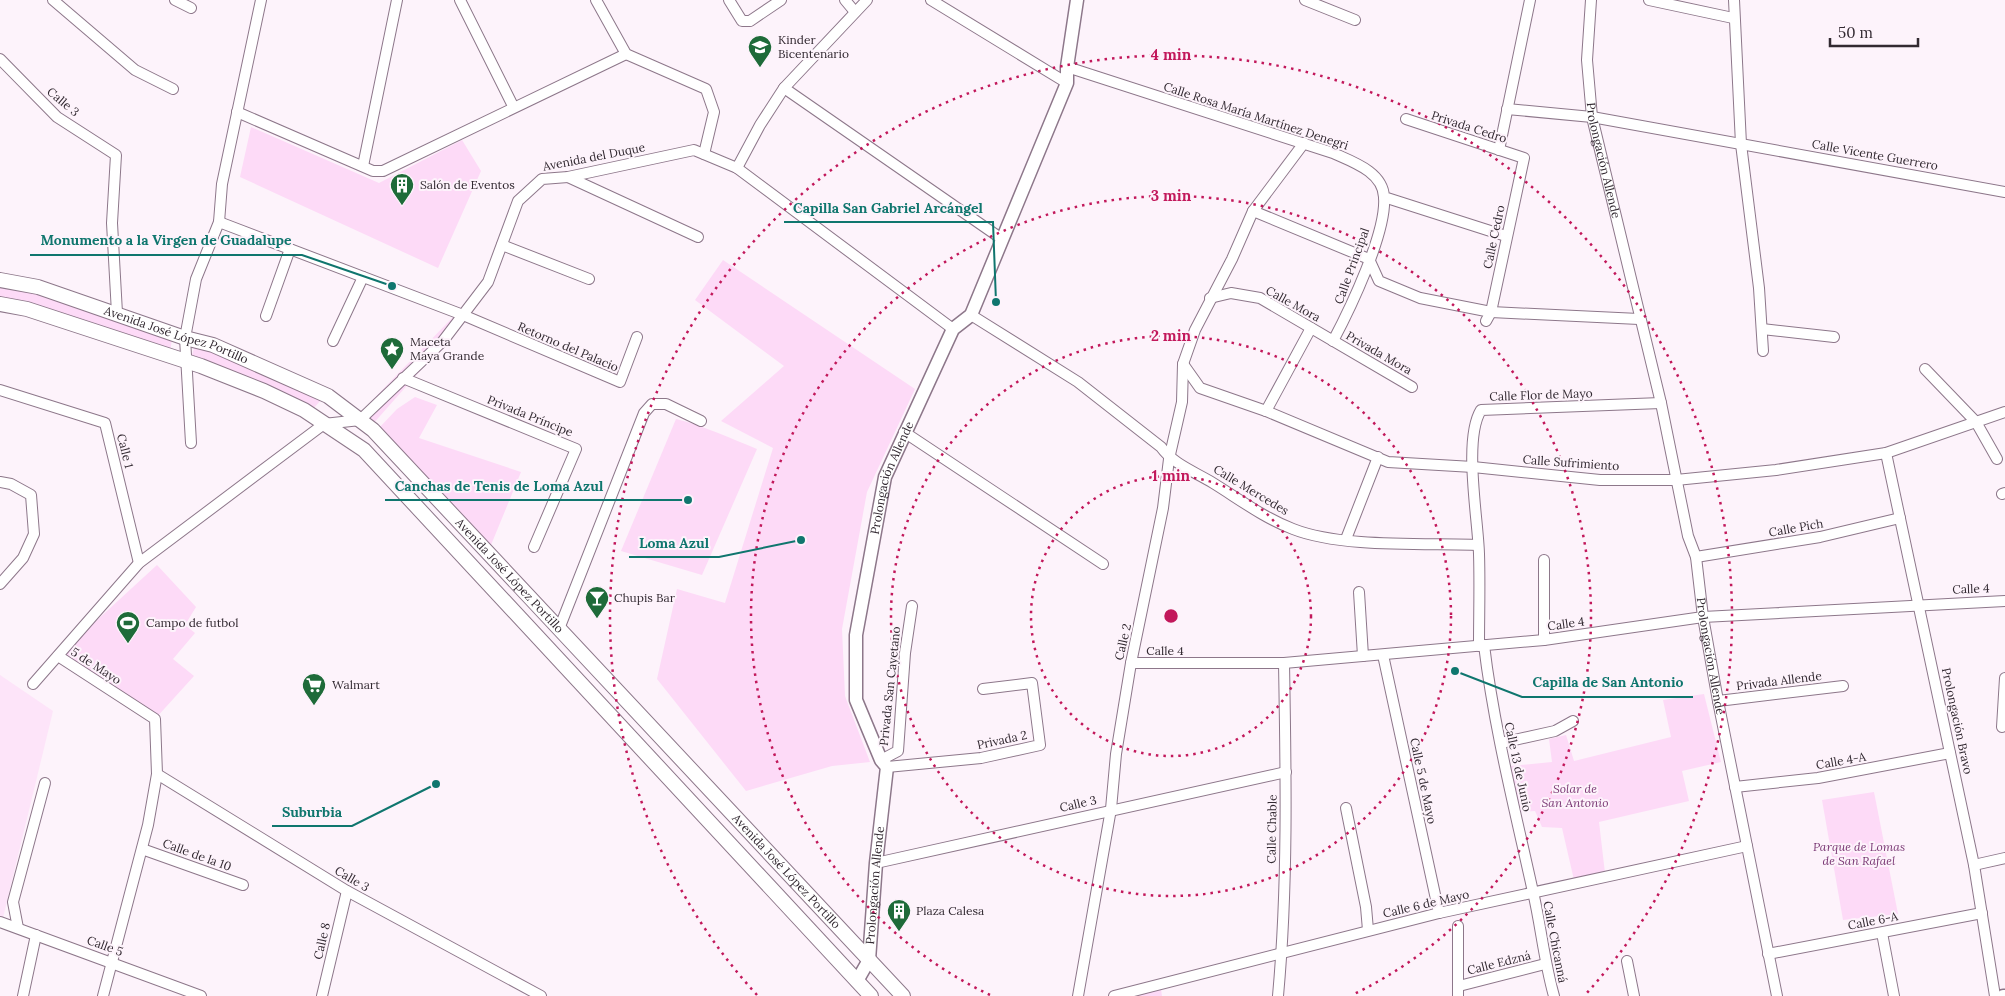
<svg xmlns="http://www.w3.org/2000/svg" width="2005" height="996" font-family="Lora,serif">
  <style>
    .built { fill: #fde4f9 }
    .green { fill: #fddaf7 }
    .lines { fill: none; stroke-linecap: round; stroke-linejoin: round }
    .minor-casing { stroke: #8d778a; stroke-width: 12 }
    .tertiary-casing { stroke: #8d778a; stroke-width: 15 }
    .secondary-casing { stroke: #8d778a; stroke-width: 16 }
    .minor { stroke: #fff; stroke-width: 10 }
    .tertiary { stroke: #fff; stroke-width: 12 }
    .secondary { stroke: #fff; stroke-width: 14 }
    .ring { fill: none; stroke: #c2185b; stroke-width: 2.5; stroke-dasharray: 2.5 5 }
    .labels { text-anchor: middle; stroke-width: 4; stroke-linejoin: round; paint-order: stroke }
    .poi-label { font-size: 12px; fill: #322931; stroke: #fdf3fb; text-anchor: start }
    .street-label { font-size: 12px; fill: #322931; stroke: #fdf3fb }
    .park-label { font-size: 12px; font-style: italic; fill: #7b3975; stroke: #fdf3fb }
    .centre { fill: #c2185b; stroke: #fdf3fb; stroke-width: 2.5 }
    .ring-label { font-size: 15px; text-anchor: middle; font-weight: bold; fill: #c2185b; stroke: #fdf3fb; stroke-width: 4; stroke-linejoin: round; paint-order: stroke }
    .leader { fill: none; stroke: #0f766e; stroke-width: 2 }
    .callout-dot { fill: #0f766e; stroke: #fdf3fb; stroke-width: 2 }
    .callout-label { font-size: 14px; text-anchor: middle; font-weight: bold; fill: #0f766e; stroke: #fdf3fb; stroke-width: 4; stroke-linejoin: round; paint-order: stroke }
  </style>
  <rect width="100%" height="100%" fill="#fdf3fb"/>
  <path class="built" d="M0 675 53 711 2 922H0Z"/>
  <g class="green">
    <path d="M251 127 379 183 462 140 481 171 438 268 240 177Z"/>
    <path d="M723 260 915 389 867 492 842 629 845 696 870 762 832 766 746 791 657 679 677 589 725 603 773 448 721 421 784 366 695 300Z"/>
    <path d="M0 285 38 292 172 340 170 351 0 300Z"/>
    <path d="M455 315 465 320 372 425 358 415Z"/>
    <path d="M195 345 247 365 321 400 313 409 191 358Z"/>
    <path d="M415 397 437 405 419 438 521 472 491 545 379 428 397 409Z"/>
    <path d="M676 419C704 426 730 438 757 449L702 575 621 551Z"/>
    <path d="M157 565 196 607 185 625 195 633 173 659 194 676 155 719 58 656Z"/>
    <path d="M1704 694 1721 762 1682 771 1689 801 1599 822 1605 873 1574 880 1562 828 1542 827 1535 811 1520 812 1511 766 1552 762 1549 739 1566 735 1574 761 1671 737 1663 700Z"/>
    <path d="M1874 792 1898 914 1843 920 1822 800Z"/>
    <path d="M1161 989 1162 996H1131Z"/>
  </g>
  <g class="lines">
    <g class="minor-casing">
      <g id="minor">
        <path d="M53 0 135 70 173 89"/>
        <path d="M175 0 191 8"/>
        <path d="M460 0 513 106"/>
        <path d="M596 0 626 54 706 89 714 112 704 154"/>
        <path d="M729 0 742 21H750L781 0"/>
        <path d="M845 0 855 12"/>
        <path d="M931 0 1067 83"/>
        <path d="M1305 0 1355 20"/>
        <path id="s1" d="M1591 0 1587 60 1592 117 1661 403 1688 536 1696 557 1703 617 1718 701 1777 996"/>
        <path d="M1649 0 1733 18"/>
        <path d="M1734 0 1741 144 1759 288 1763 351"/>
        <path d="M0 59 57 117 116 155 112 223 117 313"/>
        <path d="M1067 67 1333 153C1353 162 1383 172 1384 197L1506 236"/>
        <path d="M784 88 1002 239"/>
        <path d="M1507 109 1592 117 2005 192"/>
        <path d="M237 112 373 171H383L626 54"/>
        <path d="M1406 119 1524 158 1491 312 1486 321"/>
        <path d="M1499 150 1530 0"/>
        <path d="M363 166 397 0"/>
        <path d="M737 168 760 125 784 88 867 0"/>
        <path d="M568 177 698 237"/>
        <path d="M1253 211 1369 259 1379 281 1420 298 1491 312 1639 319"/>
        <path d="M219 222 463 315 620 382 637 337"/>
        <path d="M502 245 589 279"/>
        <path d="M1210 298 1231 293 1260 298 1412 387"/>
        <path d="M971 315 1078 382 1161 447C1173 464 1195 472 1213 483 1239 499 1264 518 1293 529 1341 548 1425 543 1478 545"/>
        <path d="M266 316 290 249"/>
        <path d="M1762 329 1834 337"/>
        <path d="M333 341 363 277"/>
        <path d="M1333 341C1350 309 1387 232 1384 197"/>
        <path d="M1183 364 1200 388 1266 411 1388 462 1473 467 1600 480H1676L1776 470 1886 453 2005 412"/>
        <path d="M1925 369 1976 422 1997 459"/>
        <path d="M403 378 576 449 534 547"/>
        <path d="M0 390 105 423 139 563"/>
        <path d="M1266 411 1311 328"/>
        <path d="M904 432 1103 564"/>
        <path d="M191 443 185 338 196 279 219 222 222 184 261 0"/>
        <path d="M1886 453 1974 865 1995 996"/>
        <path d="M0 482 11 484 31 495 34 534 23 558 0 584"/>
        <path d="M2002 494 2005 493"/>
        <path d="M1346 539 1378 457"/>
        <path d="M1696 557 1820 537 1900 518"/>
        <path d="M1359 592 1363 656"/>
        <path d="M559 629 644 413 652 404H666L701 421"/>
        <path d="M1544 640V560"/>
        <path d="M1484 645C1494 728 1515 810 1533 892 1541 926 1544 961 1554 996"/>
        <path d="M1479 646C1479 615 1480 584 1479 554 1478 518 1463 439 1481 410L1661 403"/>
        <path d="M1383 655 1439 913"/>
        <path d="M58 656 155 719 157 774 148 825 103 996"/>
        <path d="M1131 663H1284L1544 640 1703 617 2005 601"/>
        <path d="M33 684 139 563 324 424 360 420 443 341 488 282 518 201 542 179 568 177 694 150 737 168 953 329"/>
        <path d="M1718 701 1843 686"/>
        <path d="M2002 727 2005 678"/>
        <path d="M1501 743 1555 731 1573 721"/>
        <path d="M881 760 898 751 905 653 912 606"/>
        <path d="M887 767 981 758 1040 745 1032 683 983 689"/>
        <path d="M157 774 347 891 541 996"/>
        <path d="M1735 787 1818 778 1950 753"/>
        <path d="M1346 808 1366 907 1368 930"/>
        <path d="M142 849 243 885"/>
        <path d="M876 863 1286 772"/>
        <path d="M1974 865 2005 858"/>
        <path d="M0 922 201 996"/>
        <path d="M1458 926V996"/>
        <path d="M18 928 13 902 45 783"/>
        <path d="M1882 933 1894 996"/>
        <path d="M1768 954 1982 913"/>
        <path d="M1627 961 1634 996"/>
        <path d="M1459 986 1545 964"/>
        <path d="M23 996 36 935"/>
        <path d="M322 996 347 891"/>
        <path d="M1078 996 1111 809 1116 754 1131 663 1163 508 1169 459 1182 402 1183 364 1195 330 1232 259 1253 211 1304 143"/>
        <path d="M1114 996 1439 913 1747 846"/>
        <path d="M1278 996C1288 886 1286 774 1284 663"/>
      </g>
    </g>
    <g class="tertiary-casing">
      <g id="tertiary">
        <path id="s2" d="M857 981 869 960 876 863 887 767 881 760 856 700V635L885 477 953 329 971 315 1067 83V67L1077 0"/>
        <path d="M2003 996H2005"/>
      </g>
    </g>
    <g class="secondary-casing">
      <g id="secondary">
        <path id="s3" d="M0 280 38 287 185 338 213 345 328 396 373 430 903 996"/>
        <path d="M0 304 27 309 201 366 264 391 304 410 364 450 871 996"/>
      </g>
    </g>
    <use href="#minor" class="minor"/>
    <use href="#tertiary" class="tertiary"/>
    <use href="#secondary" class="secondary"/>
  </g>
  <g class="ring">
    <circle cx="1171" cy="616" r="140"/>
    <circle cx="1171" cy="616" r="280"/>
    <path d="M990 995A420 420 0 1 1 1352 995"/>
    <path d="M757 995A561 561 0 1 1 1585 995"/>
  </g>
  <defs>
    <g id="school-pin" transform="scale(1.25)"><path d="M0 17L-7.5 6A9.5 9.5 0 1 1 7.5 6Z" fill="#1e6b39" stroke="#fdf3fb"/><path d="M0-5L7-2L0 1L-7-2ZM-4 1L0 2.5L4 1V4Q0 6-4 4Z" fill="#fff"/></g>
    <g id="building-pin" transform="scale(1.25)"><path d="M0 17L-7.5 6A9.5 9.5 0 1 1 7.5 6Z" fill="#1e6b39" stroke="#fdf3fb"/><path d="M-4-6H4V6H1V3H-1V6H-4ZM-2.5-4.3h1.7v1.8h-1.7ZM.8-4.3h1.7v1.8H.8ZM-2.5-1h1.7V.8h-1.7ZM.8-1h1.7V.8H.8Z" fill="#fff"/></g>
    <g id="sight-pin" transform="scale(1.25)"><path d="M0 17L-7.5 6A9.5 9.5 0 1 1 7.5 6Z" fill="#1e6b39" stroke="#fdf3fb"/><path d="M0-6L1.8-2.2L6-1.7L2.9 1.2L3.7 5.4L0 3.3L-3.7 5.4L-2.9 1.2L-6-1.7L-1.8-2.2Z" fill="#fff"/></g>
    <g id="bar-pin" transform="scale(1.25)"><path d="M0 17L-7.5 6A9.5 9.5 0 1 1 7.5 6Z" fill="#1e6b39" stroke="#fdf3fb"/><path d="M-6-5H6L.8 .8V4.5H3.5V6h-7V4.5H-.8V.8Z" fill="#fff"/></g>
    <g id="stadium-pin" transform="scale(1.25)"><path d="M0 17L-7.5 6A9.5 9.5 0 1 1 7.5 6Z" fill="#1e6b39" stroke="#fdf3fb"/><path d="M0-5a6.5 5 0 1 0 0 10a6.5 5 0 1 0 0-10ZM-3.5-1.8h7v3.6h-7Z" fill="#fff"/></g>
    <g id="supermarket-pin" transform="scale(1.25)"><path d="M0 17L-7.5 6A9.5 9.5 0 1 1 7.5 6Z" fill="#1e6b39" stroke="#fdf3fb"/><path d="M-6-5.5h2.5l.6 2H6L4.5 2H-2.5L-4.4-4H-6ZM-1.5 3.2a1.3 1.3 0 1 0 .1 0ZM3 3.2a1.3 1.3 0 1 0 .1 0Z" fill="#fff"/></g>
  </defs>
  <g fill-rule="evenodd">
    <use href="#school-pin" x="760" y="47"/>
    <use href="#building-pin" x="402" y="185"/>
    <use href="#sight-pin" x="392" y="349"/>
    <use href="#bar-pin" x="597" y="598"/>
    <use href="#stadium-pin" x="128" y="623"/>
    <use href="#supermarket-pin" x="314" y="685"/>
    <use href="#building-pin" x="899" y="911"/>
  </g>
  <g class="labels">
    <g class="poi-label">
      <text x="778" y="44">Kinder<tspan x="778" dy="14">Bicentenario</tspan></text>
      <text x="420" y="189">Salón de Eventos</text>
      <text x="410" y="346">Maceta<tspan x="410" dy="14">Maya Grande</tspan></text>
      <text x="614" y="602">Chupis Bar</text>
      <text x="146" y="627">Campo de futbol</text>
      <text x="332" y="689">Walmart</text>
      <text x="916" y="915">Plaza Calesa</text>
    </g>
    <g class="street-label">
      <text transform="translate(63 102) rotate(40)" y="4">Calle 3</text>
      <text transform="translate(1256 116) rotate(18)" y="4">Calle Rosa María Martínez Denegri</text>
      <text transform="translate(1469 127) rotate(18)" y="4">Privada Cedro</text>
      <text transform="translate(1875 155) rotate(10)" y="4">Calle Vicente Guerrero</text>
      <text transform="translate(594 157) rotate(-11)" y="4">Avenida del Duque</text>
      <text dy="4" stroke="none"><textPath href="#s1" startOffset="162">Prolongación Allende</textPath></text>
      <text transform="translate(1494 237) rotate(-78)" y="4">Calle Cedro</text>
      <text transform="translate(1352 266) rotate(-70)" y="4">Calle Principal</text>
      <text transform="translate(1293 304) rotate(29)" y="4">Calle Mora</text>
      <text dy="4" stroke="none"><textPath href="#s3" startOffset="185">Avenida José López Portillo</textPath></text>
      <text transform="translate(568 347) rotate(23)" y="4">Retorno del Palacio</text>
      <text transform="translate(1379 353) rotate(30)" y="4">Privada Mora</text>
      <text transform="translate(1541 395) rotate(-2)" y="4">Calle Flor de Mayo</text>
      <text transform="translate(530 416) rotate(22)" y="4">Privada Príncipe</text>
      <text transform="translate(125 451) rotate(76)" y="4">Calle 1</text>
      <text transform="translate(1571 463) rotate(4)" y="4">Calle Sufrimiento</text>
      <text dy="4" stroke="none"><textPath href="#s2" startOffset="519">Prolongación Allende</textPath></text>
      <text transform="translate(1251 490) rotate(31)" y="4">Calle Mercedes</text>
      <text transform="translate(1796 528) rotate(-10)" y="4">Calle Pich</text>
      <text dy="4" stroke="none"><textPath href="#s3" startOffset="605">Avenida José López Portillo</textPath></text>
      <text transform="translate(1971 589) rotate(-2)" y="4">Calle 4</text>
      <text transform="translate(1566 624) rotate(-8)" y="4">Calle 4</text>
      <text transform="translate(1123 642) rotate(-77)" y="4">Calle 2</text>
      <text x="1165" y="655">Calle 4</text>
      <text dy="4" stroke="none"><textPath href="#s1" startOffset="670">Prolongación Allende</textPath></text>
      <text transform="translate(96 666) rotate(33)" y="4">5 de Mayo</text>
      <text transform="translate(1779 681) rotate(-7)" y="4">Privada Allende</text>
      <text transform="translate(890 686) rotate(-84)" y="4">Privada San Cayetano</text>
      <text transform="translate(1957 721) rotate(78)" y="4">Prolongación Bravo</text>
      <text transform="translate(1002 740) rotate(-12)" y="4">Privada 2</text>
      <text transform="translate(1841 761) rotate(-10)" y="4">Calle 4-A</text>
      <text transform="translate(1518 767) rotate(78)" y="4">Calle 13 de Junio</text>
      <text transform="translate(1423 781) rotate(78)" y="4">Calle 5 de Mayo</text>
      <text transform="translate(1078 804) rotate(-13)" y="4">Calle 3</text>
      <text transform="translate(1272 829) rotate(-89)" y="4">Calle Chable</text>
      <text transform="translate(197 855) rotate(20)" y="4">Calle de la 10</text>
      <text dy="4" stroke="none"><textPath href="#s3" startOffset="1010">Avenida José López Portillo</textPath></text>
      <text transform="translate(352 879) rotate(30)" y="4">Calle 3</text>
      <text dy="4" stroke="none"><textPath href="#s2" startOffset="99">Prolongación Allende</textPath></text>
      <text transform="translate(1426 904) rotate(-13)" y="4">Calle 6 de Mayo</text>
      <text transform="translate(1873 921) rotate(-11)" y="4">Calle 6-A</text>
      <text transform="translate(322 941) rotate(-77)" y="4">Calle 8</text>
      <text transform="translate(1555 942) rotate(79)" y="4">Calle Chicanná</text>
      <text transform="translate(105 946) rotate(20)" y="4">Calle 5</text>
      <text transform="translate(1499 963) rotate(-14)" y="4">Calle Edzná</text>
    </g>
    <g class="park-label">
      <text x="1575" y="793">Solar de<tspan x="1575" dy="14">San Antonio</tspan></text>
      <text x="1859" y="851">Parque de Lomas<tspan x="1859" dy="14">de San Rafael</tspan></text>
    </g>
  </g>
  <circle cx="1171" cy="616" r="8" class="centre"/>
  <g class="ring-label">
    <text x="1171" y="60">4 min</text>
    <text x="1171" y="201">3 min</text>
    <text x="1171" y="341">2 min</text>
    <text x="1171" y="481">1 min</text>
  </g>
  <path class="leader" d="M996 302L993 222H784M392 286L302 255H30M688 500L613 500H385M801 540L719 557H629M1455 671L1522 697H1693M436 784L352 826H272"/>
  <g class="callout-dot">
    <circle cx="996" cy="302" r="5"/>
    <circle cx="392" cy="286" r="5"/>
    <circle cx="688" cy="500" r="5"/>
    <circle cx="801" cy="540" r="5"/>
    <circle cx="1455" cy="671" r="5"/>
    <circle cx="436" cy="784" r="5"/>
  </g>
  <g class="callout-label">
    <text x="888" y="213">Capilla San Gabriel Arcángel</text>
    <text x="166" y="245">Monumento a la Virgen de Guadalupe</text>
    <text x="499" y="491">Canchas de Tenis de Loma Azul</text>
    <text x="674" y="548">Loma Azul</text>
    <text x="1608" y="687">Capilla de San Antonio</text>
    <text x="312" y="817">Suburbia</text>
  </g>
  <path d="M1830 38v8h88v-8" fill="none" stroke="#322931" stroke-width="2.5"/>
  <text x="1838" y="38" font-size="15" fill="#322931" stroke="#fdf3fb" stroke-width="4" paint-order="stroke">50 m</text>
</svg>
